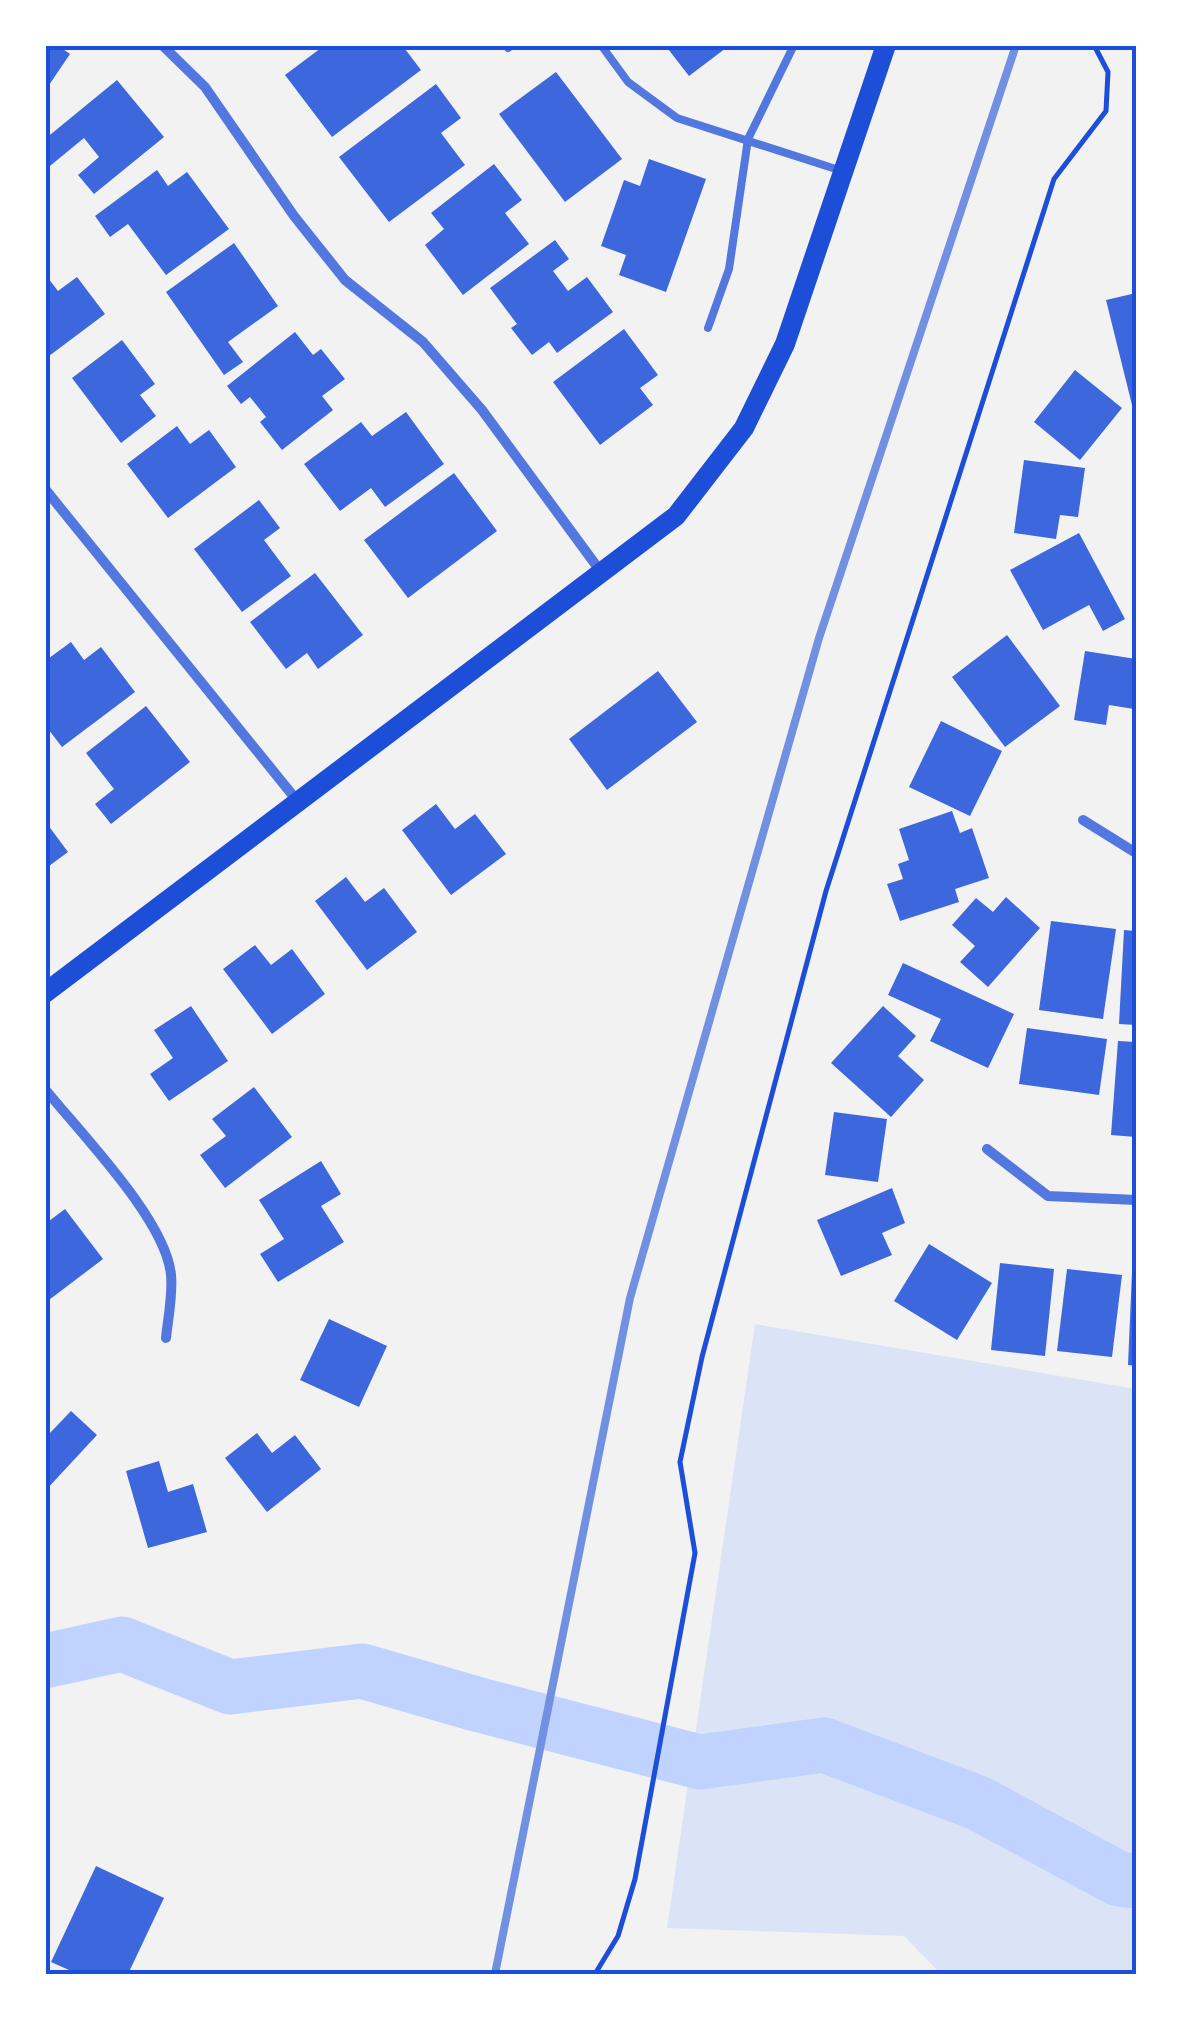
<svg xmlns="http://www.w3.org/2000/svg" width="1181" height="2019" font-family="Inter,sans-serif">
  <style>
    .green { fill: #dbe4f7 }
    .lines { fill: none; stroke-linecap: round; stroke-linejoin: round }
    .river { stroke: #bfd3fe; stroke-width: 55 }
    .building { fill: #3d67dc }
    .path { stroke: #1d4ed8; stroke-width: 5 }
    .service { stroke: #5277de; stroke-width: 8 }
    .minor { stroke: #5277de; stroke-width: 10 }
    .secondary { stroke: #1d4ed8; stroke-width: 20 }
    .rail { stroke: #7290e2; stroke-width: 8 }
    .neatline { fill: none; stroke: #1d4ed8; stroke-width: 4 }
  </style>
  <rect width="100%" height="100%" fill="#f2f2f2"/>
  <path class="green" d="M755 1324 1136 1389V1974H941L904 1936 667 1928Z"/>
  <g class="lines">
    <path class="river" d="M45 1661 122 1644 230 1687 362 1671 476 1704 700 1762 824 1745 978 1803 1119 1879 1136 1881"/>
  </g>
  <g class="building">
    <path d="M45 45H57L70 54 45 91Z"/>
    <path d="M325 45H402L421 70 332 137 285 75Z"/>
    <path d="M665 45H730L689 76Z"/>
    <path d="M556 72 622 159 565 202 499 114Z"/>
    <path d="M117 80 164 137 94 194 78 175 99 157 84 138 45 170V139Z"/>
    <path d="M436 84 461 118 441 133 465 165 389 222 339 157Z"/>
    <path d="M649 159 706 179 666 292 619 275 626 255 601 246 624 180 640 186Z"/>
    <path d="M494 164 522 200 505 213 529 244 463 295 425 245 444 229 431 213Z"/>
    <path d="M157 170 168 186 187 172 229 229 166 275 128 224 110 237 95 216Z"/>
    <path d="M555 240 569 259 553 271 568 291 587 277 613 312 557 353 549 342 532 355 511 328 517 324 490 288Z"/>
    <path d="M234 243 278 306 228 342 243 362 224 375 166 292Z"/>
    <path d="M45 274 58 291 77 277 105 314 45 359Z"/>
    <path d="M1136 293V404L1132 405 1106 300Z"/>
    <path d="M624 329 658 375 640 388 653 405 600 445 553 382Z"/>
    <path d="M295 332 313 355 321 349 345 379 322 396 333 410 282 450 260 422 266 417 250 397 241 404 227 386Z"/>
    <path d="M122 340 155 384 140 395 156 416 121 443 72 378Z"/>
    <path d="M1075 370 1122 408 1080 460 1034 422Z"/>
    <path d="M406 412 444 464 385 507 371 488 340 511 304 464 361 422 372 436Z"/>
    <path d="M177 426 190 444 209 430 236 467 168 518 127 464Z"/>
    <path d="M1024 460 1085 468 1078 517 1060 515 1056 539 1014 533Z"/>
    <path d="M454 473 497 531 408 598 364 540Z"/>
    <path d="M259 500 280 528 264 540 291 576 242 612 194 549Z"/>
    <path d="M1079 533 1125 619 1103 631 1089 605 1043 630 1010 570Z"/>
    <path d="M315 573 363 635 318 669 307 653 286 669 250 622Z"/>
    <path d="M1007 635 1060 706 1005 747 952 677Z"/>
    <path d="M71 642 84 660 101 647 135 692 62 747 45 725V661Z"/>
    <path d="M1085 651 1136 659 1134 709 1109 705 1106 725 1074 720Z"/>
    <path d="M658 671 697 722 607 790 569 739Z"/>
    <path d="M146 706 190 762 111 824 95 804 114 789 86 753Z"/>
    <path d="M941 721 1002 751 970 816 909 787Z"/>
    <path d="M436 804 455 829 475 814 506 854 451 895 402 830Z"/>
    <path d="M952 811 960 833 972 828 989 878 955 889 959 902 900 921 887 884 903 879 898 864 909 860 899 829Z"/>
    <path d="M45 821 68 852 45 869Z"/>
    <path d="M346 877 365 902 384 888 417 932 367 970 315 901Z"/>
    <path d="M1006 897 1040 928 988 987 960 962 975 946 952 925 976 898 993 912Z"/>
    <path d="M1051 921 1116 929 1103 1019 1039 1010Z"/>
    <path d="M1124 930 1136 931V1025L1119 1024Z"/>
    <path d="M255 945 271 965 292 949 325 994 272 1034 223 969Z"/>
    <path d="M903 963 1014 1014 988 1068 930 1041 941 1019 888 995Z"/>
    <path d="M191 1006 228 1061 169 1101 150 1074 173 1058 154 1030Z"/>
    <path d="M883 1006 916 1036 898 1056 924 1080 891 1117 831 1063Z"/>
    <path d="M1027 1028 1107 1039 1099 1095 1019 1084Z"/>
    <path d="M1118 1041 1136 1042V1137L1111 1135Z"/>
    <path d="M254 1087 292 1137 225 1188 200 1155 226 1136 212 1119Z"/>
    <path d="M834 1112 887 1119 878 1182 825 1175Z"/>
    <path d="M321 1161 341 1194 321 1206 344 1242 278 1282 260 1254 284 1239 259 1200Z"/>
    <path d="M892 1188 905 1223 882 1233 892 1255 841 1276 817 1220Z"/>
    <path d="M65 1209 103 1259 45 1303V1224Z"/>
    <path d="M929 1244 992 1283 957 1340 894 1301Z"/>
    <path d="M1000 1263 1054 1269 1045 1356 991 1350Z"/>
    <path d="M1067 1269 1122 1275 1112 1357 1057 1351Z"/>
    <path d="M1132 1272H1136V1366L1128 1365Z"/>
    <path d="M329 1319 387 1346 359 1407 300 1380Z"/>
    <path d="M71 1411 97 1435 45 1491V1431L49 1434Z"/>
    <path d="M257 1433 272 1453 295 1435 321 1469 267 1512 225 1458Z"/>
    <path d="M159 1461 168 1492 193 1484 207 1532 148 1548 126 1471Z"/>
    <path d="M96 1866 164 1898 128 1974H78L51 1962Z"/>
  </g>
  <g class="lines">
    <path class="path" d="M595 1974 618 1936 635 1879 695 1553 680 1462 702 1357 826 891 1054 179 1106 111 1108 72 1094 45"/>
    <g class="service">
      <path d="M601 45 628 82 677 118 839 170"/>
      <path d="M508 48 512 45"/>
      <path d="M708 328 729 269 748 139 794 45"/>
    </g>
    <g class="minor">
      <path d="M162 45 205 87 294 216 345 280 423 342 482 410 601 572"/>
      <path d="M45 489 299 803"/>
      <path d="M1083 820 1136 853"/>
      <path d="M45 1089C81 1134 166 1220 171 1275 173 1295 168 1318 166 1338"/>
      <path d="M987 1149 1048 1196 1136 1200"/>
    </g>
    <path class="secondary" d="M45 993 676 516 744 428 785 344 886 45"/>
    <path class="rail" d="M495 1974 630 1298 819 638 1016 45"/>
  </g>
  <rect width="1181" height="2019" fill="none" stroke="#ffffff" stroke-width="95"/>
  <rect x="48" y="48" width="1086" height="1924" class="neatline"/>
</svg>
